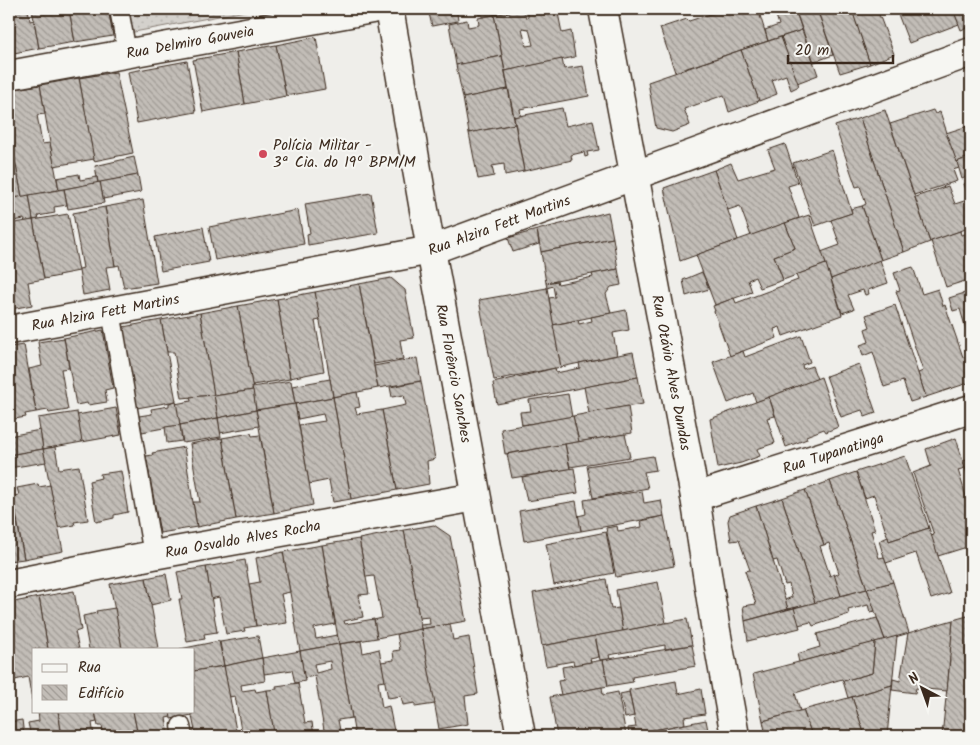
<svg xmlns="http://www.w3.org/2000/svg" width="980" height="745" font-family="Kalam,sans-serif">
  <style>
    .park { fill: url(#park-dots); stroke: #887e75 }
    .building { fill: url(#building-back-hatch); stroke: #3b2a1e; fill-rule: evenodd }
    .lines { fill: none; stroke-linecap: round; stroke-linejoin: round }
    .lane-casing { stroke: #3b2a1e; stroke-width: 21 }
    .street-casing { stroke: #3b2a1e; stroke-width: 31 }
    .lane { stroke: #f6f6f2; stroke-width: 18 }
    .street { stroke: #f6f6f2; stroke-width: 28 }
    .poi-dot { fill: #d1495b; stroke: #f6f6f2; stroke-width: 2 }
    .labels { text-anchor: middle; stroke-width: 4; stroke-linejoin: round; paint-order: stroke }
    .street-label { font-size: 15px; fill: #3b2a1e; stroke: #f6f6f2 }
    .poi-label { font-size: 15px; fill: #3b2a1e; stroke: #f6f6f2; text-anchor: start }
  </style>
  <defs>
    <pattern id="park-dots" width="8" height="8" patternUnits="userSpaceOnUse" patternTransform="scale(1.25)"><rect width="8" height="8" fill="#d4d1cc"/><path d="M2 2h.1M6 6h.1" fill="none" stroke="#b7b4af" stroke-width="1.8" stroke-linecap="round"/></pattern>
    <pattern id="building-back-hatch" width="6" height="6" patternUnits="userSpaceOnUse" patternTransform="scale(1.25)"><rect width="6" height="6" fill="#c2bdb7"/><path d="M-1 5l2 2M0 0l6 6M5-1l2 2" fill="none" stroke="#9f9a94"/></pattern>
  </defs>
  <rect width="100%" height="100%" fill="#efeeea"/>
  <filter id="ink" filterUnits="userSpaceOnUse"><feTurbulence type="fractalNoise" baseFrequency=".02" numOctaves="2"/><feDisplacementMap in="SourceGraphic" scale="10" xChannelSelector="R" yChannelSelector="G"/><feConvolveMatrix kernelMatrix="1 2 1 2 8 2 1 2 1" color-interpolation-filters="sRGB"/></filter>
  <g filter="url(#ink)">
    <path class="park" d="M108 9H256L113 36Z"/>
    <g class="building">
      <path d="M9 9H28L30 21 34 20 39 48 9 54Z"/>
      <path d="M32 9H69L75 42 39 48Z"/>
      <path d="M69 9H108L113 36 75 42Z"/>
      <path d="M428 9H447L448 15 457 13 458 21 432 26Z"/>
      <path d="M477 9H528L482 17V14L479 15Z"/>
      <path d="M524 9 526 18 528 17V13L552 9H572V10L558 13 562 33 571 31 575 57 505 71 494 15ZM522 28 529 29 533 45 526 46Z"/>
      <path d="M665 9H681L666 14Z"/>
      <path d="M726 9H758L768 41 675 72 660 28 687 19 689 21Z"/>
      <path d="M774 9H795L802 30 768 41 765 30 779 25Z"/>
      <path d="M795 9H817L833 55 814 62Z"/>
      <path d="M817 9H852L870 64 840 73Z"/>
      <path d="M856 9H877L894 54 870 64 852 10Z"/>
      <path d="M896 9H953L959 24 909 43Z"/>
      <path d="M953 9H971V26L961 30Z"/>
      <path d="M494 15 502 56 456 65 449 24 467 20 468 27 479 25 478 18Z"/>
      <path d="M802 30 818 75 797 83 781 37Z"/>
      <path d="M316 37 325 89 286 96 276 45Z"/>
      <path d="M781 37 799 86 791 90 786 75 772 80 777 94 759 101 741 50Z"/>
      <path d="M276 45 286 96 245 104 236 52Z"/>
      <path d="M741 50 759 101 729 112 724 95 684 109 690 125 672 132 656 128 648 82Z"/>
      <path d="M236 52 245 104 203 112 193 60Z"/>
      <path d="M502 56 508 89 463 98 456 65Z"/>
      <path d="M562 59 564 69 583 66 589 96 520 109 521 116 514 117 505 71Z"/>
      <path d="M187 61 196 112 137 123 128 72Z"/>
      <path d="M116 72 133 153 94 161 79 78Z"/>
      <path d="M79 78 94 159 54 166 40 85Z"/>
      <path d="M40 85 45 114 37 115 42 144 50 143 59 190 22 197 9 129V90Z"/>
      <path d="M508 89 515 124 469 133 463 98Z"/>
      <path d="M562 108 566 126 593 120 599 150 587 152 588 156 585 157 584 152 571 155 572 160 524 171 514 117Z"/>
      <path d="M885 110 930 242 904 252 860 118Z"/>
      <path d="M933 110 935 114 940 112 957 162 959 168 953 170 957 181 914 195 890 124Z"/>
      <path d="M860 118 904 252 881 260 862 206 866 204 860 186 856 187 835 126Z"/>
      <path d="M515 124 524 171 505 175 504 164 492 166 494 176 478 179 469 133Z"/>
      <path d="M971 125V156L957 162 946 133Z"/>
      <path d="M9 129 22 197 9 199Z"/>
      <path d="M785 144 798 183 788 186 799 218 751 236 740 206 728 210 714 170 731 163 738 179 775 168 768 150Z"/>
      <path d="M832 150 852 213 815 226 793 163Z"/>
      <path d="M971 156V175L962 179 957 162Z"/>
      <path d="M134 157 138 175 98 183 95 166Z"/>
      <path d="M714 170 738 240 680 261 664 188Z"/>
      <path d="M79 174 80 180 97 177 98 183 59 190 57 178Z"/>
      <path d="M138 175 141 192 103 199 100 182Z"/>
      <path d="M971 181V204L964 184Z"/>
      <path d="M100 182 104 203 68 209 64 189Z"/>
      <path d="M948 186 955 204 970 199 971 204V227L930 242 915 197Z"/>
      <path d="M64 189 67 205 54 207 55 213 38 216 39 219 33 220 29 195Z"/>
      <path d="M371 193 378 233 308 245 307 234 310 233 305 204Z"/>
      <path d="M29 195 33 220 25 222 24 219 9 222V199Z"/>
      <path d="M143 200 157 283 124 288 119 265 115 266 105 207Z"/>
      <path d="M862 206 881 260 831 279 821 252 840 245 831 220 852 213 851 209Z"/>
      <path d="M105 207 115 266 106 267 110 290 83 295 79 271V269L83 268 73 213Z"/>
      <path d="M298 210 304 244 215 260 209 227Z"/>
      <path d="M608 212 613 238 541 252 537 230Z"/>
      <path d="M68 214 79 271 58 275 59 276 44 279 33 220Z"/>
      <path d="M809 215 826 264 783 280 774 256 795 248 785 223Z"/>
      <path d="M33 220 44 279 28 282 32 305 11 309 9 296V224Z"/>
      <path d="M785 223 795 248 774 256 783 280 760 288 755 277 748 280 752 292 715 305 696 255Z"/>
      <path d="M203 227 209 262 161 271 155 237Z"/>
      <path d="M537 230 539 244 513 252 508 238Z"/>
      <path d="M960 231 961 235 965 234 967 240 971 239V279L946 287 931 241Z"/>
      <path d="M613 238 618 269 546 283 541 252Z"/>
      <path d="M880 260 888 283 868 290 869 294 865 295 863 290 848 295 854 309 842 313 831 279Z"/>
      <path d="M826 264 842 315 783 336 780 327 774 329 777 338 730 356 714 311H715L713 306 734 298 736 303 798 280 796 275Z"/>
      <path d="M913 267 922 294 938 289 943 306 945 305 963 357 967 356 971 368V382L926 397 918 373 923 371 896 291 900 290 894 273Z"/>
      <path d="M618 269 621 285 611 287 606 294 611 313 553 325 549 298 555 297 553 286 547 288 546 283 557 281 558 284 593 277 592 274Z"/>
      <path d="M702 272 709 289 686 296 683 280Z"/>
      <path d="M391 278 405 290 414 338 400 340 403 359 374 364 359 284Z"/>
      <path d="M359 284 378 388 333 397 315 292Z"/>
      <path d="M547 288 561 367 494 380 479 300Z"/>
      <path d="M971 291V346L960 309 953 311 949 298Z"/>
      <path d="M315 292 320 320 315 321 324 371 290 378 277 299Z"/>
      <path d="M277 299 290 379 252 385 238 306Z"/>
      <path d="M895 305 926 397 910 402 903 381 884 387 873 352 863 356 860 345 869 342 865 329 870 327 866 315Z"/>
      <path d="M238 306 253 390 214 396 200 313Z"/>
      <path d="M626 310 629 330 613 333 617 355 561 367 553 325 578 320 579 324 592 321 591 317Z"/>
      <path d="M200 313 214 395 182 398 174 352H167L161 320Z"/>
      <path d="M161 320 176 401 137 408 123 327Z"/>
      <path d="M103 330 113 388 105 390 107 402 88 405 87 403 76 405 64 338Z"/>
      <path d="M801 336 810 362 802 365 803 369 812 366 817 379 756 402 753 393 728 403 713 362 743 351 745 357Z"/>
      <path d="M64 338 69 368 61 369 68 410 49 413 48 410 36 412 29 369 42 366 38 342Z"/>
      <path d="M24 345 36 412 25 414 26 417 9 420V347Z"/>
      <path d="M971 347V368L965 349Z"/>
      <path d="M633 352 638 377 497 404 493 383 555 368 556 373 580 368 579 363Z"/>
      <path d="M417 358 421 381 378 388 374 366Z"/>
      <path d="M859 364 876 413 865 417 862 410 841 417 826 376Z"/>
      <path d="M638 377 643 404 589 413 584 387Z"/>
      <path d="M821 377 838 427 826 432 824 429 806 436 807 439 786 447 769 397Z"/>
      <path d="M330 379 333 397 295 404 292 386Z"/>
      <path d="M291 381 295 404 256 410 252 387Z"/>
      <path d="M421 381 435 459 427 461 429 484 397 490 382 410 406 405 404 395 392 397 390 387Z"/>
      <path d="M253 390 256 410 218 418 214 396Z"/>
      <path d="M357 392 360 407 355 408 357 414 382 410 397 490 351 499 333 397Z"/>
      <path d="M568 394 572 417 522 425 520 412 531 411 529 400Z"/>
      <path d="M214 395 218 418 180 425 175 404 191 401 190 397Z"/>
      <path d="M333 397 351 499 333 502 329 480 309 484 299 425 325 421 323 414 298 419 295 404Z"/>
      <path d="M769 397 775 416 767 418 775 443 757 449 760 456 741 463 718 468 710 419Z"/>
      <path d="M176 401 180 425 142 432 139 416 152 414 151 409 169 406V403Z"/>
      <path d="M295 404 313 505 274 513 256 410Z"/>
      <path d="M628 406 632 433 579 442 573 416Z"/>
      <path d="M116 408 121 435 82 442 77 415Z"/>
      <path d="M256 410 259 426 220 433 218 418Z"/>
      <path d="M77 412 82 442 43 449 38 418Z"/>
      <path d="M573 416 579 442 505 454 501 429Z"/>
      <path d="M218 418 221 437 183 443 180 425Z"/>
      <path d="M180 425 182 441 167 443 165 427Z"/>
      <path d="M40 430 43 449 9 455V436Z"/>
      <path d="M251 433 252 436 260 435 274 513 236 519 222 438Z"/>
      <path d="M625 434 630 457 570 467 565 444Z"/>
      <path d="M222 438 236 519 197 527 193 502H200L190 444Z"/>
      <path d="M956 438 965 468 958 470 969 506H971V559L967 547 938 556 931 536 934 535 913 473 931 466 926 449Z"/>
      <path d="M565 444 570 469 512 478 507 454Z"/>
      <path d="M55 447 59 469 79 466 88 520 74 522 75 525 58 528 43 449Z"/>
      <path d="M184 447 197 527 160 533 146 456 153 455 152 453Z"/>
      <path d="M43 449 46 462 9 468V455Z"/>
      <path d="M653 456 656 470 644 472 648 488 593 498 587 466Z"/>
      <path d="M905 456 929 528 889 541 874 495 865 498 856 472Z"/>
      <path d="M971 459V487L963 461Z"/>
      <path d="M574 468 578 493 527 501 522 477Z"/>
      <path d="M121 471 128 512 114 515V518L96 522 89 481 101 478 100 474Z"/>
      <path d="M856 472 875 530 871 531 879 558 884 557 893 582 867 589 830 481Z"/>
      <path d="M830 481 867 589 841 596 834 576 839 573 829 543 824 545 805 490Z"/>
      <path d="M38 484 39 487 50 485 63 551 24 559 13 496 19 495 17 488Z"/>
      <path d="M805 490 824 545 820 546 830 576 834 574 841 596 815 603 782 498Z"/>
      <path d="M642 491 644 503 661 500 664 516 581 531 578 516 586 514 584 500Z"/>
      <path d="M12 495 24 559 9 561V496Z"/>
      <path d="M782 498 815 603 788 609 785 600 792 597 789 584 785 585 777 560 773 561 756 506Z"/>
      <path d="M576 501 581 531 524 541 519 511Z"/>
      <path d="M756 506 788 609 745 621 743 606 756 604 745 571 750 570 739 540 731 541 728 521 730 515Z"/>
      <path d="M664 516 674 566 616 577 606 528 617 526 618 531 642 527 641 521Z"/>
      <path d="M434 525 450 536 466 621 421 629 420 625 430 624 429 617 419 618 404 530Z"/>
      <path d="M929 528 950 593 931 599 916 553 886 563 879 541 888 537 889 541Z"/>
      <path d="M404 530 421 629 377 638 374 620 382 618 374 576 366 577 359 539Z"/>
      <path d="M606 532 614 573 554 585 546 544Z"/>
      <path d="M359 539 369 594 359 595 363 617 344 621 345 624 374 619 377 638 339 644 322 545Z"/>
      <path d="M322 545 335 624 314 628 316 639 337 635 339 644 300 651 283 552Z"/>
      <path d="M283 552 290 592 281 594 287 623 266 626V625L256 626 249 584 260 582 256 558Z"/>
      <path d="M245 560 256 626 244 628 245 631 226 634 219 597 211 599 206 567Z"/>
      <path d="M206 567 217 632 204 634 205 639 187 642 179 599H182L177 572Z"/>
      <path d="M166 574 171 600 151 605 146 578Z"/>
      <path d="M146 578 159 648 122 649 110 584Z"/>
      <path d="M606 579 611 609 619 608 623 631 542 646 533 593Z"/>
      <path d="M658 582 666 623 623 631 616 590Z"/>
      <path d="M893 582 909 633 885 640 867 589Z"/>
      <path d="M867 589 875 611 870 612 868 605 848 610 849 614 813 626 811 622 798 625 794 608Z"/>
      <path d="M74 591 81 630 75 632 79 649H48L39 597Z"/>
      <path d="M39 597 48 649H34V700H32L28 677 15 680 9 643V603Z"/>
      <path d="M115 608 122 649H89L83 616 97 613 96 611Z"/>
      <path d="M794 608 800 628 748 641 745 621Z"/>
      <path d="M971 615V696L967 736H942L950 659H949L953 620Z"/>
      <path d="M877 618 885 640 799 662 797 654 820 647 817 634Z"/>
      <path d="M687 619 692 645 665 649V645L609 655 610 659 600 660 595 636Z"/>
      <path d="M953 620 947 691 916 688 915 693 892 690 893 679 900 681 908 633Z"/>
      <path d="M450 624 453 640 469 637 478 694 465 696 468 724 439 729 421 629Z"/>
      <path d="M421 629 435 704 415 707V703L403 705 401 696 388 698 381 662 394 660 393 651 400 650 397 634Z"/>
      <path d="M258 636 262 658 224 666 220 642Z"/>
      <path d="M595 636 599 657 590 659 591 662 574 665 573 661 546 666 542 646Z"/>
      <path d="M897 636 892 685 848 698 843 681 872 673 875 642Z"/>
      <path d="M219 641 224 666 194 671V649H180Z"/>
      <path d="M361 641 363 653 379 649 385 681 378 682 382 708 389 706 395 736H355L339 644Z"/>
      <path d="M875 642 872 673 843 681 842 679 795 693 800 711 763 721 753 674Z"/>
      <path d="M9 643 13 670H9Z"/>
      <path d="M339 644 352 718 338 720 341 736H325L315 676 304 678 300 651ZM330 661 331 669 316 673 314 664Z"/>
      <path d="M692 645 696 666 632 677 633 682 608 686 603 660Z"/>
      <path d="M300 651 305 681 295 683 292 670 264 674 262 658Z"/>
      <path d="M262 658 265 681 241 685 242 691 255 689 256 692 267 690 275 736H240H242L235 696 229 697 224 666Z"/>
      <path d="M603 660 608 686 561 695 558 681 564 680 562 667Z"/>
      <path d="M224 666 237 736H196L191 711H194V671Z"/>
      <path d="M676 681 678 694 701 689 705 714 684 717 685 724 629 735 628 728 636 727 629 690Z"/>
      <path d="M298 683 305 723 312 722 314 736H286L285 731 274 733 267 690 277 689 276 686Z"/>
      <path d="M892 685 887 736H865L852 697Z"/>
      <path d="M602 687 603 695 618 692 626 735 557 736 550 697Z"/>
      <path d="M629 692 634 716 625 718 620 694Z"/>
      <path d="M971 696V736H967Z"/>
      <path d="M852 697 865 736H812L803 710Z"/>
      <path d="M803 710 812 736H766L763 721Z"/>
      <path d="M38 711H58L62 736H31L28 723 39 721Z"/>
      <path d="M58 711H95L97 722 92 723 94 736H62Z"/>
      <path d="M95 711H133L138 736H104L102 726H98Z"/>
      <path d="M133 711H170L171 717 166 718 169 736H138Z"/>
      <path d="M170 711H191L192 715 171 719Z"/>
      <path d="M22 720 24 736H9V722Z"/>
      <path d="M706 720 709 736H639L638 733Z"/>
    </g>
    <g class="lines">
      <g class="lane-casing">
        <g id="lane">
          <path d="M119 9 127 53"/>
          <path d="M111 311 153 555"/>
          <path d="M181 726 183 736"/>
        </g>
      </g>
      <g class="street-casing">
        <g id="street">
          <path id="s1" d="M389 9 431 250 521 736"/>
          <path id="s2" d="M603 9 695 497 715 625 735 736"/>
          <path id="s3" d="M9 75 372 9"/>
          <path id="s4" d="M9 330 165 301 431 250 971 52"/>
          <path id="s5" d="M695 497 971 409"/>
          <path id="s6" d="M9 584 153 555 476 497"/>
        </g>
      </g>
      <use href="#lane" class="lane"/>
      <use href="#street" class="street"/>
    </g>
  </g>
  <circle class="poi-dot" cx="263" cy="154" r="5"/>
  <g class="labels">
    <g class="street-label">
      <text dy="5" stroke="none"><textPath href="#s3" startOffset="184">Rua Delmiro Gouveia</textPath></text>
      <text dy="5" stroke="none"><textPath href="#s4" startOffset="502">Rua Alzira Fett Martins</textPath></text>
      <text dy="5" stroke="none"><textPath href="#s4" startOffset="98">Rua Alzira Fett Martins</textPath></text>
      <text dy="5" stroke="none"><textPath href="#s2" startOffset="370">Rua Otávio Alves Dundas</textPath></text>
      <text dy="5" stroke="none"><textPath href="#s1" startOffset="370">Rua Florêncio Sanches</textPath></text>
      <text dy="5" stroke="none"><textPath href="#s5" startOffset="145">Rua Tupanatinga</textPath></text>
      <text dy="5" stroke="none"><textPath href="#s6" startOffset="238">Rua Osvaldo Alves Rocha</textPath></text>
    </g>
    <g class="poi-label">
      <text x="273" y="150">Polícia Militar -<tspan x="273" dy="17">3ª Cia. do 19º BPM/M</tspan></text>
    </g>
  </g>
  <rect width="980" height="745" fill="none" stroke="#f6f6f2" stroke-width="30"/>
  <rect x="15" y="15" width="950" height="715" fill="none" stroke="#3b2a1e" stroke-width="2" filter="url(#ink)"/>
  <rect x="32" y="648" width="162" height="65" fill="#f6f6f2" stroke="#aba49d"/>
  <rect x="42" y="664" width="25" height="8" fill="#f6f6f2" stroke="#aba49d"/>
  <text x="78" y="672" font-size="15" fill="#3b2a1e">Rua</text>
  <rect x="42" y="685" width="25" height="15" fill="url(#building-back-hatch)" stroke="#aba49d"/>
  <text x="78" y="698" font-size="15" fill="#3b2a1e">Edifício</text>
  <g transform="translate(922 688) rotate(319)" stroke="#f6f6f2" stroke-width="4" paint-order="stroke">
  <path d="M0-4L9 19L0 12L-9 19Z" fill="#3b2a1e"/>
  <text y="-8" font-size="14" font-weight="bold" text-anchor="middle" fill="#3b2a1e">N</text>
  </g>
  <path d="M788 55v8h105v-8" fill="none" stroke="#3b2a1e" stroke-width="2.5"/>
  <text x="795" y="55" font-size="15" fill="#3b2a1e" stroke="#f6f6f2" stroke-width="4" paint-order="stroke">20 m</text>
</svg>
